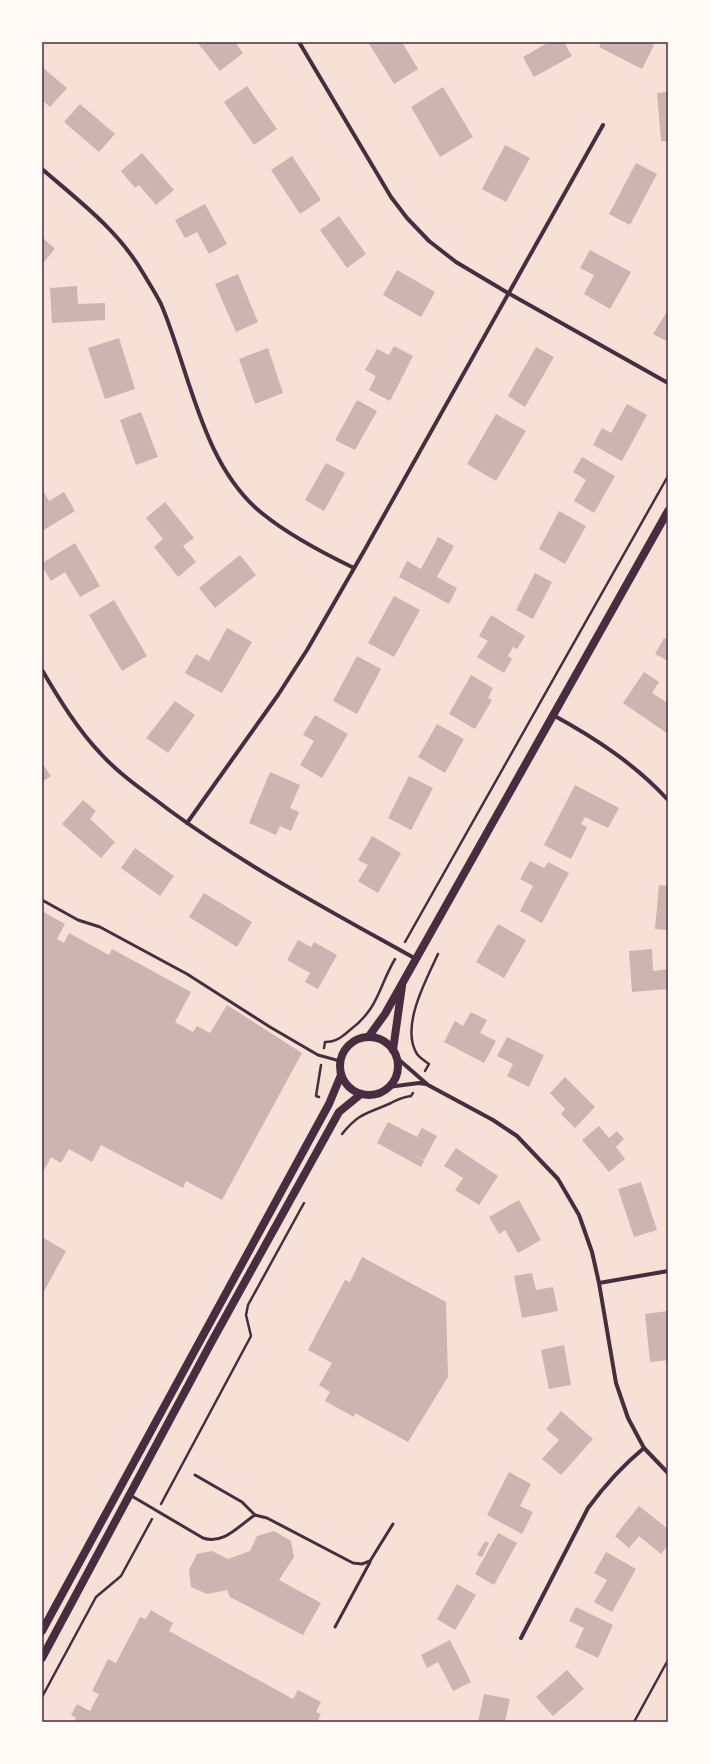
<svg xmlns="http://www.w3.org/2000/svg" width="710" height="1764" font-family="Mulish,sans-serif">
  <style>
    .building { fill: #ccb4b1 }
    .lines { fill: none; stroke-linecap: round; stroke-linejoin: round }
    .path { stroke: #4a2c40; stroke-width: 2.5 }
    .service { stroke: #4a2c40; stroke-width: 3 }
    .minor { stroke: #4a2c40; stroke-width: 4 }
    .secondary { stroke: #4a2c40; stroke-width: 8 }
    .neatline { fill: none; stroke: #4a2c40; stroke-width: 1.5 }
  </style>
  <rect width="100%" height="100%" fill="#f7e1d7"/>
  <g class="building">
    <path d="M197 42H235L243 53 220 71Z"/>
    <path d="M368 42H402L418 69 394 84Z"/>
    <path d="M549 42H564L572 56 534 77 523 57Z"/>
    <path d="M602 42H648L654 45 642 69 599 47Z"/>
    <path d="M42 67 67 88 50 107 42 100Z"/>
    <path d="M247 86 277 129 254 145 224 102Z"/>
    <path d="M443 87 473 137 440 157 411 107Z"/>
    <path d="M668 92V141H661L657 93Z"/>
    <path d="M80 104 115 134 99 152 64 122Z"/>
    <path d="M505 145 530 158 506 202 482 189Z"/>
    <path d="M142 153 174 190 156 205 139 185 135 188 121 171Z"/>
    <path d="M292 156 321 200 300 214 271 170Z"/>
    <path d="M636 163 657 174 630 225 609 214Z"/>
    <path d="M205 204 227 244 209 254 197 232 185 238 175 220Z"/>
    <path d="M339 216 366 254 347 268 320 230Z"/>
    <path d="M42 237 55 249 42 264Z"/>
    <path d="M590 250 631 272 610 309 584 294 594 275 580 268Z"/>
    <path d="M397 270 435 292 421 317 383 295Z"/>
    <path d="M238 274 258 322 236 332 215 284Z"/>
    <path d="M77 286 78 304 105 303V320L52 323 50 288Z"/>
    <path d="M668 310V342L653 334Z"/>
    <path d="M119 338 135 389 105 399 88 348Z"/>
    <path d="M394 346 413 356 390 401 369 390 376 376 365 370 377 349 389 355Z"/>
    <path d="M536 347 554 357 525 407 508 396Z"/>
    <path d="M268 348 283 393 255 404 239 359Z"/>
    <path d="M357 400 377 411 355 450 335 440Z"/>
    <path d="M627 404 647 415 622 461 593 445 602 428 611 433Z"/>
    <path d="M141 412 158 457 136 465 120 420Z"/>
    <path d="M496 414 526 431 496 481 467 464Z"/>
    <path d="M582 457 615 476 594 513 574 501 586 480 573 472Z"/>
    <path d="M326 463 345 473 324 511 305 500Z"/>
    <path d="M42 489 49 501 64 492 75 511 42 531Z"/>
    <path d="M165 502 194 538 183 546 196 562 178 577 154 547 163 539 146 518Z"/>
    <path d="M559 511 586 526 565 564 539 549Z"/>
    <path d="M438 537 454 546 437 577 457 588 449 604 399 577 407 561 421 569Z"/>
    <path d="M75 543 100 586 80 597 65 572 51 581 42 566V563Z"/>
    <path d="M240 555 256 575 215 608 199 588Z"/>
    <path d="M535 573 552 582 533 619 516 610Z"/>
    <path d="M394 596 420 610 394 657 368 643Z"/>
    <path d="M114 600 147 656 122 671 89 615Z"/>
    <path d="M491 615 525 636 517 649 513 647 508 656 512 659 504 673 477 657 488 641 479 636Z"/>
    <path d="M227 628 252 642 222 693 185 673 196 654 209 661Z"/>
    <path d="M664 638 668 640V661L655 654Z"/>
    <path d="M357 656 381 669 357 714 333 701Z"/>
    <path d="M644 672 659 682 652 693 668 703V734L623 703Z"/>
    <path d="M471 675 493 688 488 698 492 700 475 729 449 714Z"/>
    <path d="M175 701 195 715 168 753 146 738Z"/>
    <path d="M315 715 348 734 322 778 300 765 314 741 303 735Z"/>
    <path d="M437 724 464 739 445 773 418 757Z"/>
    <path d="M42 763 51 776 42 782Z"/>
    <path d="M270 772 300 785 290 808 299 812 291 831 280 826 276 835 249 823Z"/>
    <path d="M409 776 433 788 411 830 388 818Z"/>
    <path d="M575 785 619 808 608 828 585 817 581 824 587 827 571 859 544 845Z"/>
    <path d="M83 800 96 811 90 819 115 842 101 858 62 824Z"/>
    <path d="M372 836 401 853 378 893 358 881 368 865 358 860Z"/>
    <path d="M135 848 174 876 160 896 121 868Z"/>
    <path d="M530 861 544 868 548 862 569 873 542 923 520 911 533 886 520 879Z"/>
    <path d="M659 885 668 886V930L655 929Z"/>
    <path d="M204 893 252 922 237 947 189 917Z"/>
    <path d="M42 911 65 924 57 939 64 943 69 933 109 955 112 949 191 992 175 1022 193 1032 197 1026 210 1033 227 1005 302 1053 222 1200 186 1181 183 1188 101 1145 92 1162 69 1149 61 1163 51 1157 42 1174Z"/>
    <path d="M498 924 526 940 504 978 476 962Z"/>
    <path d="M298 940 311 947 314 942 337 955 318 989 305 982 310 973 287 960Z"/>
    <path d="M652 949 653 971 668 969V989L632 992 629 951Z"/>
    <path d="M471 1012 487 1020 480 1033 496 1041 484 1063 444 1042 455 1021 463 1026Z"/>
    <path d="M507 1037 544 1055 529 1087 507 1076 513 1064 497 1056Z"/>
    <path d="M565 1077 595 1107 575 1128 561 1114 565 1109 550 1093Z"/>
    <path d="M388 1122 417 1137 422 1128 437 1136 424 1160 413 1154 424 1161 421 1167 377 1143Z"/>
    <path d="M599 1126 609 1138 617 1131 624 1139 616 1147 625 1159 609 1172 582 1140Z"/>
    <path d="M456 1148 498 1176 479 1205 455 1190 463 1178 444 1166Z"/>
    <path d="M641 1182 657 1230 634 1237 618 1189Z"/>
    <path d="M519 1200 541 1240 518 1253 505 1230 499 1234 489 1217Z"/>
    <path d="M42 1237 66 1251 42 1295Z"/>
    <path d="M362 1257 446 1302 448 1377 408 1442 355 1413 354 1417 325 1401 330 1392 319 1385 332 1363 308 1350 345 1280 350 1282Z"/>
    <path d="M532 1273 536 1290 553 1287 558 1311 522 1318 514 1276Z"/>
    <path d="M668 1311V1360L650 1362 645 1314Z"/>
    <path d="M564 1345 571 1385 549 1389 541 1350Z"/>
    <path d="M561 1411 593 1439 561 1475 542 1459 559 1440 546 1429Z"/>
    <path d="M509 1472 531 1484 520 1506 533 1512 522 1534 487 1515Z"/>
    <path d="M639 1506 668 1529V1545L661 1554 639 1536 629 1548 615 1536Z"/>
    <path d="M274 1531 291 1541 294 1557 279 1580 321 1603 303 1635 230 1597 227 1590 207 1594 191 1587 189 1570 197 1554 212 1551 228 1559 250 1551 257 1536Z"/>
    <path d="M498 1533 517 1543 494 1585 475 1574Z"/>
    <path d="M485 1541 489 1543 482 1557 477 1555Z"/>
    <path d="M606 1552 636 1569 612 1612 594 1602 607 1580 594 1573Z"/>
    <path d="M457 1584 476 1595 455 1630 437 1619Z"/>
    <path d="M576 1607 613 1625 598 1658 575 1647 584 1628 569 1621Z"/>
    <path d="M151 1610 173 1623 169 1631 293 1699 298 1690 321 1702 316 1712 321 1714 317 1722H74L76 1718 71 1715 77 1704 90 1711 99 1694 92 1691 108 1659 116 1663 140 1617 146 1619Z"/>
    <path d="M450 1640 471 1682 453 1691 438 1662 427 1668 421 1655Z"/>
    <path d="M567 1670 584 1689 553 1716 536 1697Z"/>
    <path d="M484 1694 510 1699 505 1722H478Z"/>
  </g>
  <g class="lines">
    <g class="path">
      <path d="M405 942 668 476"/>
      <path d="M324 1048 325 1042C336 1042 342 1037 350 1030 379 1008 378 988 395 959"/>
      <path d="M425 1071 429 1064C425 1061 420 1058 417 1054 400 1027 426 980 438 954"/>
      <path d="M319 1097 316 1096 321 1065"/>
      <path d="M342 1134C360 1112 367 1114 391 1103 399 1099 402 1097 411 1096L413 1093"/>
      <path d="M161 1504 251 1336 246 1315 248 1305 304 1203"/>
      <path d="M42 1697 96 1597 121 1576 152 1519"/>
      <path d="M634 1722 668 1660"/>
    </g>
    <g class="service">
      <path d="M42 900 78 920 100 927 187 974 270 1027 318 1055 340 1061"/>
      <path d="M195 1475 242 1502 255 1515"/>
      <path d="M130 1495 203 1538C224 1545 238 1526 255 1515L267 1518 353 1563 362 1564 370 1561 393 1524"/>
      <path d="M335 1627 370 1562"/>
    </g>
    <g class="minor">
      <path d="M299 42 391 197 407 218 429 241 456 262 508 293 668 383"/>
      <path d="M42 169C79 201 118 230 143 273 149 283 156 294 161 304 190 372 202 466 263 514 290 536 323 553 354 568"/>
      <path d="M42 670C59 699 78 730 101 754 121 776 146 792 169 810 247 867 332 912 416 959"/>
      <path d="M553 715C595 738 635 764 668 800"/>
      <path d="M187 823 278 695 307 650 364 551 603 125"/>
      <path d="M397 1058 428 1085 493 1120 517 1136 558 1179 579 1215 592 1252 599 1283 616 1383 628 1418 644 1448 668 1473"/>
      <path d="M388 1087 419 1083 426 1084"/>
      <path d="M599 1283 668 1271"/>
      <path d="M521 1638 588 1508C605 1485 622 1466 644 1448"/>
    </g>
    <g class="secondary">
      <path d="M369 1036 385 1014 668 511"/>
      <circle cx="369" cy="1066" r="29"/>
      <path d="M393 1050 402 986"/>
      <path d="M42 1631 329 1104 341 1075"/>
      <path d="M42 1658 211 1343 339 1112 361 1094"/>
    </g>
  </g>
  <rect width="710" height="1764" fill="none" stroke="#fffaf5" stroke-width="86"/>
  <rect x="43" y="43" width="624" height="1678" class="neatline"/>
</svg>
